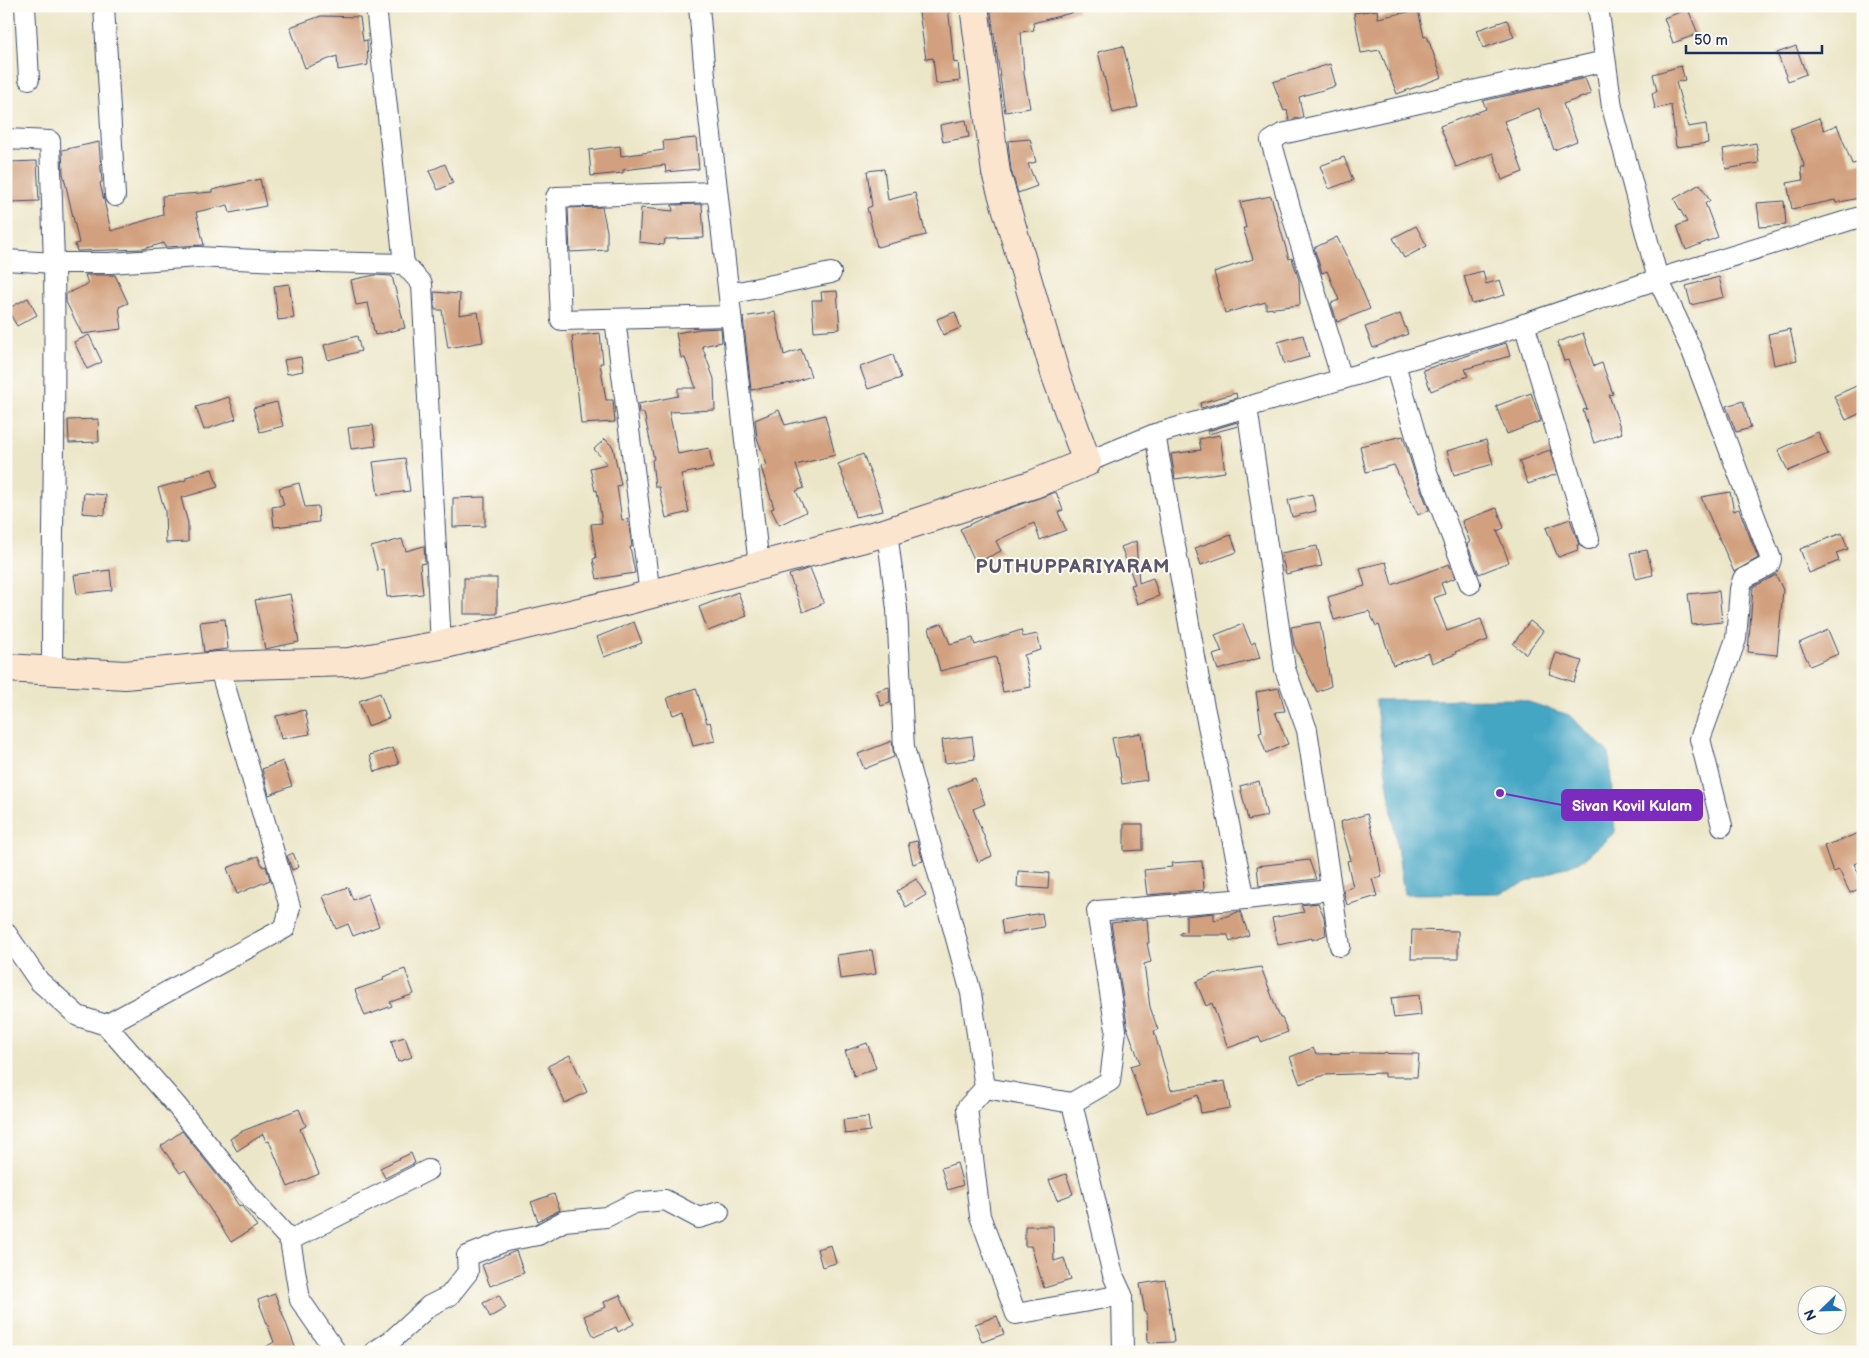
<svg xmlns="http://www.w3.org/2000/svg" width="1869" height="1358" font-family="'Balsamiq Sans',sans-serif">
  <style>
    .water { fill: #44a6c4; stroke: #306a91 }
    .building { fill: #d2a07e }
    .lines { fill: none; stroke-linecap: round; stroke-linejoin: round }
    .street-casing { stroke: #3a4a6e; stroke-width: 22 }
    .secondary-casing { stroke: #3a4a6e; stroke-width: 30 }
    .street { stroke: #fff; stroke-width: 20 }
    .secondary { stroke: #fce5cf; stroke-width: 28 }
    .labels { text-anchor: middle; stroke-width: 4; stroke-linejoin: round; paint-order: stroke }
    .district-label { font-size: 19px; font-weight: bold; letter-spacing: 1px; fill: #5b5769; stroke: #fdfcf7 }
    .leader { fill: none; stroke: #7b2cbf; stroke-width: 2 }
    .callout-dot { fill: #7b2cbf; stroke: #fdfcf7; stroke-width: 2 }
    .callout { fill: #7b2cbf; stroke: #7b2cbf; stroke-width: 2 }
    .callout-label { font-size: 15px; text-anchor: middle; font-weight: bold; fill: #fff }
  </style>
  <rect width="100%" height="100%" fill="#fdfcf7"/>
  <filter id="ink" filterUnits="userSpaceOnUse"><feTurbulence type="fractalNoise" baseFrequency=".02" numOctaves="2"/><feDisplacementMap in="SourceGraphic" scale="10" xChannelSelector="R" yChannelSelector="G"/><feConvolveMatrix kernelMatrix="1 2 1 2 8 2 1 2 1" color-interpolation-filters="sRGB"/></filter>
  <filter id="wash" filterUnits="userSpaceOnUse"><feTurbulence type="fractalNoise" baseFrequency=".0096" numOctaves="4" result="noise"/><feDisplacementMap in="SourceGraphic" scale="20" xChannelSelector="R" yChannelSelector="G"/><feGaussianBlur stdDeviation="1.12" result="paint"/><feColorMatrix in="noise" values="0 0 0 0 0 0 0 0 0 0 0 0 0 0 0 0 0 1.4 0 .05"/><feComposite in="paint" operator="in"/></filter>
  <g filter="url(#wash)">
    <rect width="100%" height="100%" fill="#ece6c8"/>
    <path class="water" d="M1519 699 1569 715 1609 753 1615 832 1583 860 1499 893 1404 894 1375 700Z"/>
    <g id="blocks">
      <g class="building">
        <path d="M918 6H948L954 63 958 62 960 81 936 84 933 58 926 59Z"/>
        <path d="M990 6H1077L1078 11 1033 23 1034 30 1021 32 1024 74 1030 108 1005 112Z"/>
        <path d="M1688 9 1698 34 1673 43 1664 18Z"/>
        <path d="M1377 10 1378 18 1418 10 1424 37 1427 36 1442 77 1397 94 1380 50 1361 53 1354 13Z"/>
        <path d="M321 16 360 17 363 41 367 40 368 65 338 70 337 56 305 68 290 27Z"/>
        <path d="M1507 20 1514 37 1483 48 1477 30Z"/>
        <path d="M1123 46 1138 107 1113 113 1098 52Z"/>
        <path d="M1796 46 1806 74 1788 81 1777 53Z"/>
        <path d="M1330 64 1336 86 1299 97 1303 117 1289 120 1287 110 1284 111 1273 82Z"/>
        <path d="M1681 66 1685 80 1676 82 1688 127 1706 124 1708 143 1676 147 1671 105 1655 109 1652 93 1657 91 1653 74Z"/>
        <path d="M1585 78 1591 94 1563 104 1577 141 1554 150 1539 108 1504 121 1523 172 1502 180 1493 153 1456 167 1440 126 1486 109 1483 101 1487 100Z"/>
        <path d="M1819 118 1824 130 1837 125 1852 164 1863 162V197L1836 203 1835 200 1792 209 1787 183 1803 180 1801 167H1805L1790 129Z"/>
        <path d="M966 120 969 137 943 142 940 125Z"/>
        <path d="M696 138 699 169 666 172 665 165 623 170V173L591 176 589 150 620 146 621 156 664 150 663 141Z"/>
        <path d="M1030 139 1036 162 1028 164 1037 186 1018 193 1011 170 1008 141Z"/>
        <path d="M99 142 102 182 100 183 111 231 163 215 162 196 212 192V190L260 179 266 206 230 213 228 205 196 212 204 245 165 247 164 243 143 249 77 251 75 244 79 243 63 173 62 150Z"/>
        <path d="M1756 143 1759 163 1726 169 1723 149Z"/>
        <path d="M1344 157 1353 180 1329 189 1320 166Z"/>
        <path d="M37 161 39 201 12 202 10 162Z"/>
        <path d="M445 164 453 183 438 190 429 171Z"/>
        <path d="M884 169 888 200 915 193 926 235 877 247 867 208 872 206 867 171Z"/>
        <path d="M1700 184 1710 201 1705 203 1718 237 1686 250 1677 226 1687 222 1674 199Z"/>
        <path d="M1271 196 1289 259 1292 258 1299 280 1300 305 1266 309V302L1225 313 1214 272 1253 259 1243 228H1246L1240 202Z"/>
        <path d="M1784 201 1786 225 1760 227 1757 203Z"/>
        <path d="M702 204 704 238 665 239 664 245 639 242 641 208 673 211 672 205Z"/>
        <path d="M602 207 607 231V250L570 252 568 208Z"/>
        <path d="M1416 226 1427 246 1404 258 1393 238Z"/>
        <path d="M1337 237 1359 282 1370 309 1337 322 1331 303 1339 300 1327 271 1322 273 1314 248Z"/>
        <path d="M1483 271 1486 284 1500 280 1505 295 1472 304 1464 276Z"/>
        <path d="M85 275H115L128 303 119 307 122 329 82 334 66 302V294L88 284Z"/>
        <path d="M375 275 392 276 405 328 375 335 368 303 356 305 351 280Z"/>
        <path d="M1719 277 1724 297 1691 305 1686 286Z"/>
        <path d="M289 284 294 318 278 320 274 286Z"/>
        <path d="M837 291 840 329 814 331 812 300H822L821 292Z"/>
        <path d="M434 292 460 294 459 315 478 312 483 342 448 348 442 310H435Z"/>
        <path d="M28 298 37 315 17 326 7 309Z"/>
        <path d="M775 312 784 355 801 349 811 376 792 383 751 390 743 317Z"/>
        <path d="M955 312 961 328 943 335 937 319Z"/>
        <path d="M1400 314 1408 334 1373 348 1365 327Z"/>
        <path d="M721 328 722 342 702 346 714 379 715 410 669 412 678 454 709 448 713 468 681 474 689 512 666 518 659 487H655L652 460 654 459 644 413H639L638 404 678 396V388H696L685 358H681L676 333 700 329Z"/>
        <path d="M1790 329 1797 360 1774 365 1768 334Z"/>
        <path d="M600 333 603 363H600L606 400H613L615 422 581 424 572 336Z"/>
        <path d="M1583 333 1594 366 1602 363 1613 394 1609 395 1622 433 1594 443 1583 410 1587 409 1568 360 1564 361 1557 342Z"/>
        <path d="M89 335 102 362 87 369 74 342Z"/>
        <path d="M1303 335 1309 357 1284 364 1278 342Z"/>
        <path d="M357 336 361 351 328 360 324 345Z"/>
        <path d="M1506 343 1510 356 1465 369 1468 376 1431 391 1423 370Z"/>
        <path d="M893 355 901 378 868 389 860 367Z"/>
        <path d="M301 357 303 371 287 374 284 360Z"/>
        <path d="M1863 383V412L1846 420 1834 396Z"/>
        <path d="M1236 393 1237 398 1201 408 1200 403Z"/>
        <path d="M1531 393 1541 421 1507 434 1496 406Z"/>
        <path d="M229 397 236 419 204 430 196 407Z"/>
        <path d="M1743 401 1751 428 1736 432 1726 406Z"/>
        <path d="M277 402 283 426 260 432 253 408Z"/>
        <path d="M779 410 785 425 825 415 835 455 796 465 804 488 796 491 806 512 779 525 771 509 774 508 761 467 767 465 757 438 755 420Z"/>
        <path d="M98 419 99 442 69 443 68 420Z"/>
        <path d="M1237 422 1238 426 1208 434V431Z"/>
        <path d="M373 425 376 446 351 449 348 428Z"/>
        <path d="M1818 432 1828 454 1788 471 1778 450Z"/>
        <path d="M1220 435 1225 472 1175 479 1171 454 1201 450 1199 439Z"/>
        <path d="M1403 436 1414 471 1429 510 1418 515 1394 465 1366 472 1360 446Z"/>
        <path d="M605 439 613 447 621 485 617 486 622 520 628 519 632 547H630L635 573 597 579 593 559 596 558 591 524 602 523 597 490 595 491 590 468 607 464 594 449Z"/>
        <path d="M1486 440 1493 464 1454 475 1447 451Z"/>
        <path d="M1550 450 1557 474 1528 484 1519 461Z"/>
        <path d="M863 454 879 496 883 511 855 517 848 490 838 464Z"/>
        <path d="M405 458 410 491 378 495 373 462Z"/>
        <path d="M212 469 218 487 181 498 188 523V542L166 543 165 511 158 488 186 480V477Z"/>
        <path d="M299 483 305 507 318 506 319 522 274 527 272 507 284 505 279 488Z"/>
        <path d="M1056 492 1063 510 1058 512 1066 530 1040 540 1034 523 996 541 1001 551 976 563 960 529 987 516Z"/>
        <path d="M1730 492 1734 511 1739 509 1758 558 1734 572 1701 497Z"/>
        <path d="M84 493 106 495 105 515 82 513Z"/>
        <path d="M1312 494 1316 511 1292 517 1288 500Z"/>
        <path d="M485 497V526L453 527V498Z"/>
        <path d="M1497 508 1504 528 1497 531 1509 562 1479 574 1467 544 1470 542 1462 521Z"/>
        <path d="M1570 519 1579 545H1577L1578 550 1558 557 1546 528Z"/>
        <path d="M1842 533 1848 549 1836 553 1839 561 1809 573 1800 549Z"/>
        <path d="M1231 535 1237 552 1201 565 1195 548Z"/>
        <path d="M402 539 406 551 424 546 425 563 420 564 423 594 387 597 384 569 378 571 371 547Z"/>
        <path d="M1136 541 1139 583 1153 578 1159 596 1137 604 1131 585 1135 584 1121 547Z"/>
        <path d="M1317 546 1322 566 1286 574 1281 553Z"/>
        <path d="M1647 550 1653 575 1636 579 1630 553Z"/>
        <path d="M1386 562 1392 585 1449 564 1455 578 1441 583 1445 594 1434 598 1447 631 1481 619 1488 640 1455 652 1456 654 1432 663 1429 653 1393 665 1379 625 1376 626 1369 611 1334 620 1328 597 1365 586 1360 568Z"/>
        <path d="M810 568 824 603 803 612 789 575Z"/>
        <path d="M110 570 112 590 77 594 74 575Z"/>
        <path d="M1776 575 1783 590 1777 655 1748 652 1753 587Z"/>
        <rect x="464" y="578" width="33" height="36"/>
        <path d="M1719 591 1722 622 1692 625 1688 594Z"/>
        <path d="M738 592 747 616 708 631 699 607Z"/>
        <path d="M290 594 299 642 265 649 255 600Z"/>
        <path d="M225 619 228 649 204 652 200 622Z"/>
        <path d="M1530 621 1543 631 1526 654 1513 644Z"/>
        <path d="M634 622 642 643 604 657 597 637Z"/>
        <path d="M1320 622 1331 686 1317 692 1294 645 1291 627Z"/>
        <path d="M942 623 950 644 973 638 975 645 1021 630 1023 637 1037 634 1041 650 1024 655 1031 687 1003 692 996 657 940 671 929 628Z"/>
        <path d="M1243 624 1251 644 1255 642 1260 658 1218 670 1213 655 1222 652 1215 635Z"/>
        <path d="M1828 630 1838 654 1810 666 1799 643Z"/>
        <path d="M1556 653 1582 661 1574 682 1549 674Z"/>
        <path d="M889 687 890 703 881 706 876 691Z"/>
        <path d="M696 688 707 723 710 722 715 741 693 746 684 711 673 715 667 698Z"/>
        <path d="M1279 688 1285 711 1275 712 1288 744 1266 753 1259 733 1262 732 1256 692Z"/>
        <path d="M380 693 389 718 368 726 359 701Z"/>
        <path d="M305 710 310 734 281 739 276 716Z"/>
        <path d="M1141 733 1147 780 1122 784 1118 757H1116L1112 738Z"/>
        <path d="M972 736 975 759 945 763 942 740Z"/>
        <path d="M892 741 894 757 864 769 858 754Z"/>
        <path d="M393 748 399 764 375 772 370 755Z"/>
        <path d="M283 761 292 786 269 795 262 769Z"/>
        <path d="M975 778 985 804 973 809 992 856 978 862 948 789Z"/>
        <path d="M1259 781 1267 816 1248 820 1240 786Z"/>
        <path d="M1367 814 1376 846 1382 877 1372 879 1377 896 1347 905 1343 890 1353 887 1347 861 1351 860 1340 822Z"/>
        <path d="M1124 824H1143V850L1124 851Z"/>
        <path d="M1859 833 1863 842V861L1854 864 1863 882V887L1850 893 1839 870 1833 872 1824 846Z"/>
        <path d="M917 841 923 861 913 864 908 843Z"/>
        <path d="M293 853 299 867 292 870 287 856Z"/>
        <path d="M258 856 263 867 266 866 270 880 237 894 227 868Z"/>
        <path d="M1309 860 1316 879 1259 886 1257 866Z"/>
        <path d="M1202 861 1204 890 1147 895 1144 870 1172 867 1171 863Z"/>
        <path d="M1018 871 1049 873 1048 889 1017 887Z"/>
        <path d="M916 879 926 895 906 907 897 891Z"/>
        <path d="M348 887 353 900 367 894 379 926 353 936 348 924 336 929 323 896Z"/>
        <path d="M1318 903 1324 917 1326 935 1312 940V938L1278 945 1272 918 1304 912 1301 905Z"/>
        <path d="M1240 911 1249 935 1230 942 1228 935H1180V933L1186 931V916L1214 913V921Z"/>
        <path d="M1042 913 1044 927 1003 934 1001 920Z"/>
        <path d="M1147 919 1149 943H1147L1151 962 1144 964 1150 1007 1158 1030 1154 1031 1171 1090 1225 1081 1230 1108 1201 1113 1198 1095 1147 1114 1130 1066 1140 1063 1128 1030 1111 923Z"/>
        <path d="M1412 930 1458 931V959H1411Z"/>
        <path d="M872 950 876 974 840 979 837 955Z"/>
        <path d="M1261 967 1280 1018H1282L1288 1032 1261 1042 1259 1037 1228 1048 1212 1003 1206 1006 1196 982 1217 973V974Z"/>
        <path d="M405 969 414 994 390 1002 392 1006 365 1016 355 990 384 980 383 977Z"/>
        <path d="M1419 995 1421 1015 1394 1018 1391 998Z"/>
        <path d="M405 1037 412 1057 398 1062 391 1041Z"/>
        <path d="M867 1043 876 1068 854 1076 845 1051Z"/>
        <path d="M1313 1048 1316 1054 1361 1053 1419 1054 1417 1077H1384V1073L1324 1075 1300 1084 1290 1057Z"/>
        <path d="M570 1055 587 1092 565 1103 548 1066Z"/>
        <path d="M299 1109 306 1126 300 1129 319 1174 288 1187 269 1141 266 1142 263 1134 237 1151 230 1139 240 1132Z"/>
        <path d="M868 1117 870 1131 845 1134 843 1120Z"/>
        <path d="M182 1131 228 1189 239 1206 241 1205 257 1226 231 1242 185 1170 180 1173 161 1146Z"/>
        <path d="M411 1153 415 1163 385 1178 380 1168Z"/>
        <path d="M957 1163 963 1185 948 1190 941 1168Z"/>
        <path d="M1066 1174 1073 1194 1057 1200 1049 1180Z"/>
        <path d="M554 1194 560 1210 538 1221 531 1202Z"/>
        <path d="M1025 1226H1053L1054 1261 1064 1258 1071 1280 1044 1288 1031 1246H1025Z"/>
        <path d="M831 1245 836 1263 822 1267 817 1249Z"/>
        <path d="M516 1251 524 1273 490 1286 482 1265Z"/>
        <path d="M1165 1280 1172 1325 1174 1342 1148 1343 1147 1313H1145L1140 1284Z"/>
        <path d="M275 1294 297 1352H257L274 1342 258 1300Z"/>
        <path d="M499 1295 506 1308 490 1317 483 1303Z"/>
        <path d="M620 1295 634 1324 618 1332 616 1327 594 1337 584 1316 606 1307 604 1302Z"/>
        <path d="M997 1316 1004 1334 982 1342 975 1324Z"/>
      </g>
    </g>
  </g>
  <g filter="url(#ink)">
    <use href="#blocks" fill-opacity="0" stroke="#3a4a6e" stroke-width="1"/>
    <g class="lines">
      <g class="street-casing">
        <g id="street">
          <path d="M25 6 29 79"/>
          <path d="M104 6 115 196"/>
          <path d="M376 6 404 264"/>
          <path d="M699 6 707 99 759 566"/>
          <path d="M1598 6 1612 107 1658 279 1692 351 1771 559 1769 565 1743 579 1740 589 1736 639 1700 739 1722 826"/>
          <path d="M6 139 50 141 54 263 6 260"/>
          <path d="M717 192 556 197 561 320 731 316"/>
          <path d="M729 294 831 273"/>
          <path d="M615 319 650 595"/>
          <path d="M1524 324 1589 539"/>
          <path d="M1395 364 1425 467 1470 584"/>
          <path d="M1342 379 1299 239 1271 141 1282 134 1605 61"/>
          <path d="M1247 407 1285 669 1307 730 1340 946"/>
          <path d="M1155 434 1203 702 1245 899"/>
          <path d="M1087 462 1155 434 1492 335 1658 279 1863 216"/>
          <path d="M887 532 897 609 904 748 971 993 985 1088 967 1108 980 1216 1016 1314 1122 1295 1123 1352"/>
          <path d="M52 671C52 535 56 399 54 263H110L198 257 279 261 404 264 422 284 441 645"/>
          <path d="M6 933 39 981 78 1016 106 1025 176 1105 245 1191 290 1240 300 1300 336 1352"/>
          <path d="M106 1025 285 928 290 907 219 666"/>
          <path d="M985 1088 1072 1103 1110 1081 1116 1030 1097 911 1245 899 1330 890"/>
          <path d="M1072 1103 1113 1275 1122 1295"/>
          <path d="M290 1240 428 1170"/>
          <path d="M374 1352 392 1340 429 1306 449 1296 468 1272 467 1256 506 1241 538 1235 564 1221 606 1217 634 1203 665 1200 699 1218 719 1212"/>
        </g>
      </g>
      <g class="secondary-casing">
        <path id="secondary" d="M6 668 125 675 219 666 349 662 450 643 629 600 887 532 1034 484 1087 462 1056 376 996 173 974 6"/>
      </g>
      <use href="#street" class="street"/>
      <use href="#secondary" class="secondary"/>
    </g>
  </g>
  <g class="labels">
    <g class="district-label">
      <text x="1073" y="573">PUTHUPPARIYARAM</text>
    </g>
  </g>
  <path class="leader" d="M1500 793L1562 805"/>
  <circle class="callout-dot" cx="1500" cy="793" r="5"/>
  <rect class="callout" x="1562" y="790" width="140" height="30" rx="5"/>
  <g class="callout-label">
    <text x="1632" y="811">Sivan Kovil Kulam</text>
  </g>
  <rect width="1869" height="1358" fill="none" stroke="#fdfcf7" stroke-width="25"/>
  <g transform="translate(1822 1310) rotate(247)"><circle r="24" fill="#fdfcf7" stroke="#a3aaba"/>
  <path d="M0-4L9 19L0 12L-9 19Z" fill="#1f6fb2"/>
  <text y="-8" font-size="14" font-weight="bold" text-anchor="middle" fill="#1b2f5e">N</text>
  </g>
  <path d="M1686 45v8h136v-8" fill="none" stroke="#1b2f5e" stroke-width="2.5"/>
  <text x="1694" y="45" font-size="15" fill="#1b2f5e" stroke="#fdfcf7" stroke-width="4" paint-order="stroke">50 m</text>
</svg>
